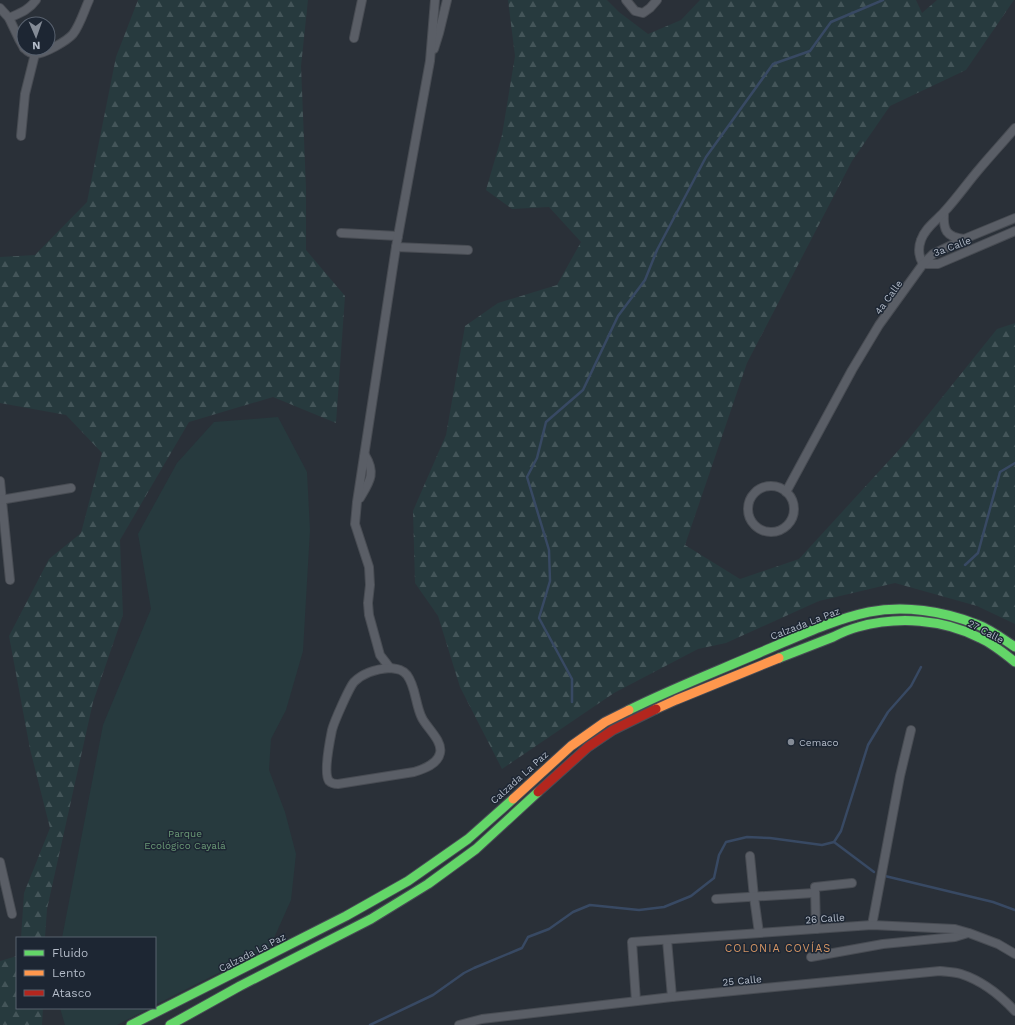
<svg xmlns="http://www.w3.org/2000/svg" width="1015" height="1025" font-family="'Work Sans',sans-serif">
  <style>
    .forest { fill: url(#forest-firs) }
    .green { fill: #273a3e }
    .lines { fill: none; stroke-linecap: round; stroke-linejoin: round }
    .stream { stroke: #384963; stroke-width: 2.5 }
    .street-casing { stroke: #484c53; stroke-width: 10 }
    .fast-casing { stroke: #484c55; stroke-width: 11 }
    .slow-casing { stroke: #484c55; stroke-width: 11 }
    .jam-casing { stroke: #484c55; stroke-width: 11 }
    .street { stroke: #5a5e66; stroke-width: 8 }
    .fast { stroke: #63d668; stroke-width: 9 }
    .slow { stroke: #ff974d; stroke-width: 9 }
    .jam { stroke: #b3261e; stroke-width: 9 }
    .poi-dot { fill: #848b96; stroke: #1d2633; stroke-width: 1.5 }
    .labels { text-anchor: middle; stroke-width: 3; stroke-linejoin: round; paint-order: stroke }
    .street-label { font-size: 10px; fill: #b4bcc9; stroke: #1d2633 }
    .poi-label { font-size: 10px; fill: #b4bcc9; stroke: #1d2633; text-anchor: start }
    .park-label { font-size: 10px; fill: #6b9a76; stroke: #1d2633 }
    .neighbourhood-label { font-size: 11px; letter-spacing: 1px; fill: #d59563; stroke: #1d2633 }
  </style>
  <defs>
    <pattern id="forest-firs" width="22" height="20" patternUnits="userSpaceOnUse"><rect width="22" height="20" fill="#273a3e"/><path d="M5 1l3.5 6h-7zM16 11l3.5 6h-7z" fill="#445559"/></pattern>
  </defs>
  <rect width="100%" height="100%" fill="#2a3038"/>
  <g class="forest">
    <path d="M138 0H308L301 66 306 188V250L345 296 336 423 273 397 189 422 120 540 123 615 93 702 47 909 45 938H21L24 893 50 828 30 749 9 636 49 559 81 533 102 453 66 415 0 403V257L35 255 87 202 116 57Z"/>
    <path d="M508 0H607L619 12 648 34 681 20 700 0H916L922 13 937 0H1014L966 70 890 106 852 161 747 363 685 545 740 579 799 559 907 441 997 329 1015 323V624L977 606 895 583 819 601 726 643 698 649 614 693 502 769 460 687 438 616 415 583 413 511 446 435 465 326 498 303 557 285 581 242 549 207 512 209 486 190 502 135 515 56Z"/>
    <path d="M17 956V1008H43L42 1025H0V961Z"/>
  </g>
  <g class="green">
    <path d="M278 417 307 472 310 530 303 651 286 710 271 739 269 770 285 812 296 854 291 900 270 947 155 1005V938H62L103 725 151 609 138 534 177 463 214 422Z"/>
    <path d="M60 1008H150L117 1025H65Z"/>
  </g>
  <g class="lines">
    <g class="stream">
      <path d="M965 565 978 553 1000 472 1015 463"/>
      <path d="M572 702V679L539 618 550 581 549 550 527 477 537 458 546 422 583 390 618 316 645 280 657 250 706 157 773 64 810 51 831 22 883 0"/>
      <path d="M834 842 874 872"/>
      <path d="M885 876 993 902 1015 910"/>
      <path d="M370 1025 433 995 464 973 474 968 522 948 528 937 549 929 573 912 590 905 639 910 664 907 691 896 714 878 719 855 726 842 747 837 770 838 822 845 834 842 841 831 868 745 888 712 911 686 921 667"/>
    </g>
    <g class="street-casing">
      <g id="street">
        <path d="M626 0 635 11 643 13 650 8 657 0"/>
        <path d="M0 8 9 18 19 39 24 48"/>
        <path d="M9 18C20 13 29 10 36 0"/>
        <path d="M354 38 362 0"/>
        <path d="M24 48C27 51 30 54 35 54 44 54 67 41 73 34 80 25 84 11 89 0"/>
        <path d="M434 49 439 33 447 0"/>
        <path d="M21 136 25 94 35 54"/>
        <path d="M944 213C943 230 946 237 964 239"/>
        <path d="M341 233 398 236"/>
        <path d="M396 247 468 250"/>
        <path d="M923 264C919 257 918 248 921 240 925 228 936 221 944 212 957 198 968 182 981 167 992 154 1004 141 1015 128"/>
        <path d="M923 264H938L1015 231"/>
        <path d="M0 481 10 580"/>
        <circle cx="771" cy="509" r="23"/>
        <path d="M786 492 852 370 879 325 923 264 933 254 964 239 1015 218"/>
        <path d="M360 498C370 481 376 473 365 455"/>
        <path d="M0 500 71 488"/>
        <path d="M390 668 380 655 369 615 368 603 370 585 369 567 355 524 357 502 396 247 430 61 435 0"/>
        <path d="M390 668C397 669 402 669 407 675 416 687 415 704 422 718 427 728 443 741 440 753 438 764 424 769 414 772L338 784C335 784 331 783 329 781 323 773 330 740 332 730 334 722 349 688 354 682 364 672 376 669 390 668Z"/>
        <path d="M750 856 754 897 759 933"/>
        <path d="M0 862 12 914"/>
        <path d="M716 899 814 893"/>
        <path d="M872 925 900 776 911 730"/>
        <path d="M816 929 815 887 852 883"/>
        <path d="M667 940 672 997"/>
        <path d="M811 957 883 944 955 937 968 933"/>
        <path d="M636 1001 632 942 872 925 955 929 969 933 998 944 1015 954"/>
        <path d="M459 1025 482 1019 672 997 940 971C947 972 955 972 961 974 983 981 1000 995 1015 1011"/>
      </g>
    </g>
    <g class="fast-casing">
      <g id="fast">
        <path d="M779 658C797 651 815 644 833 637 841 633 850 629 858 627 898 616 943 619 980 638 993 644 1004 653 1015 662"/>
        <path d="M629 710C671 689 715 672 759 653 795 638 831 620 869 612 904 605 943 611 976 624 990 629 1003 639 1015 647"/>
        <path d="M131 1025 346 916 408 881 468 839 513 799"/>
        <path d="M170 1025 240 986 371 919 428 884 476 849 538 792"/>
      </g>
    </g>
    <g class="slow-casing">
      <g id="slow">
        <path d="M656 709 676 700 779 658"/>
        <path d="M513 799 571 746 605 722 629 710"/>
      </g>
    </g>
    <g class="jam-casing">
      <path id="jam" d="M538 792 588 747 613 730 656 709"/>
    </g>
    <use href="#street" class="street"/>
    <use href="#fast" class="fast"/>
    <use href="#slow" class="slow"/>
    <use href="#jam" class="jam"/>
  </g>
  <circle class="poi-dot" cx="791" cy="742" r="4"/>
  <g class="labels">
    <g class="street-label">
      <text transform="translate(952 246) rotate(-20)" y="4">3a Calle</text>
      <text transform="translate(888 297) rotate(-54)" y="4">4a Calle</text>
      <text transform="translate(805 623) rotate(-21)" y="4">Calzada La Paz</text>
      <text transform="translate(986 631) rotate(28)" y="4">27 Calle</text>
      <text transform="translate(519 777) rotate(-42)" y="4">Calzada La Paz</text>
      <text transform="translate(825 918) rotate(-4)" y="4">26 Calle</text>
      <text transform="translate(252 952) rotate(-27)" y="4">Calzada La Paz</text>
      <text transform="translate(742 980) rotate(-5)" y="4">25 Calle</text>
    </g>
    <g class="poi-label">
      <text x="799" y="746">Cemaco</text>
    </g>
    <g class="park-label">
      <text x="185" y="837">Parque<tspan x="185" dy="12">Ecológico Cayalá</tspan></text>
    </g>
    <g class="neighbourhood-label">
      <text x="778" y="952">COLONIA COVÍAS</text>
    </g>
  </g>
  <rect x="16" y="937" width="140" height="72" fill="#1d2633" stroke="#59626f"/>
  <rect x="24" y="950" width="20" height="6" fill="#63d668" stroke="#59626f"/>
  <text x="52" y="957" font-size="12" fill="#b4bcc9">Fluido</text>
  <rect x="24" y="970" width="20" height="6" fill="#ff974d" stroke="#59626f"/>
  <text x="52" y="977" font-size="12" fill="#b4bcc9">Lento</text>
  <rect x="24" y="990" width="20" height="6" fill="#b3261e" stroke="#59626f"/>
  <text x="52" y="997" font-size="12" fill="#b4bcc9">Atasco</text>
  <g transform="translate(36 36) rotate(178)"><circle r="19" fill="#1d2633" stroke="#59626f"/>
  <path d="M0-3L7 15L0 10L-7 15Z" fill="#848b96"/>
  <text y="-6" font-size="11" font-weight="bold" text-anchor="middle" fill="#b4bcc9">N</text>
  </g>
</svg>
